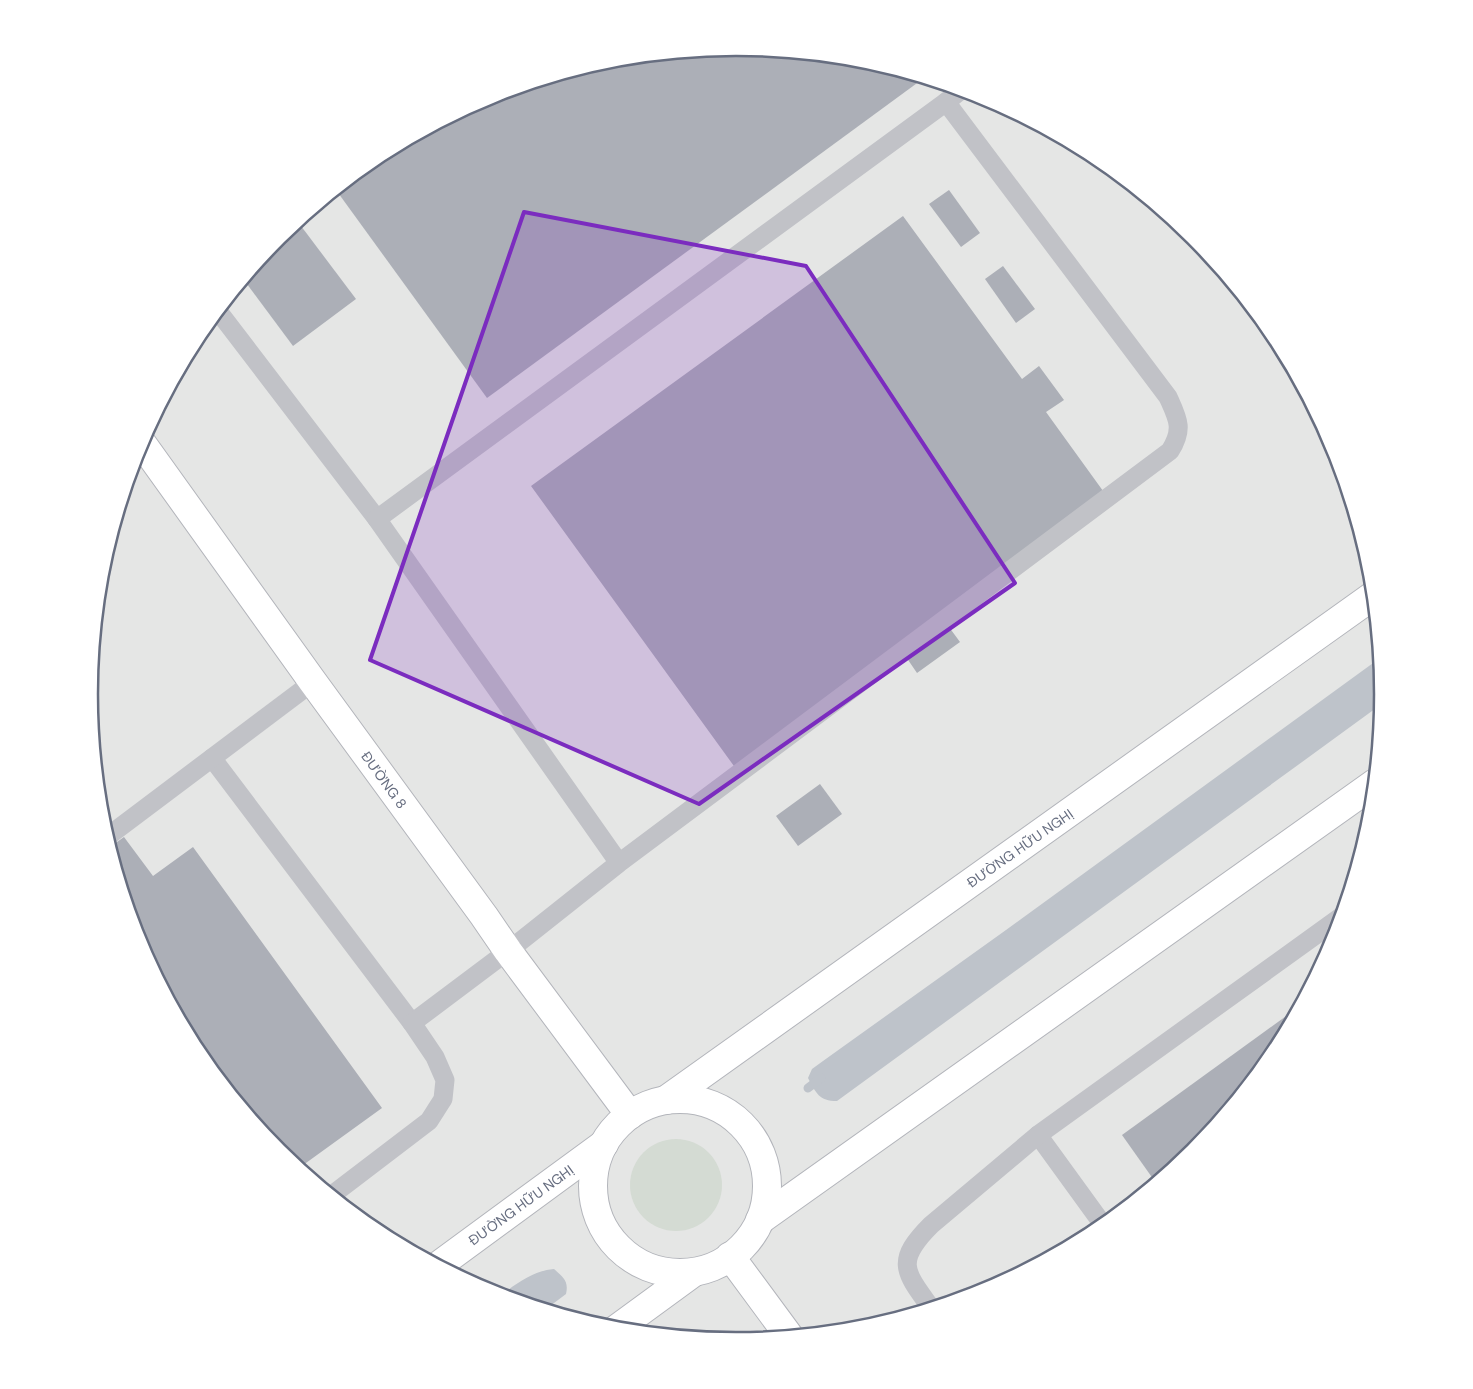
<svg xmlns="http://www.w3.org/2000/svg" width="1473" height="1389" font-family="'DM Sans',sans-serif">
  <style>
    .built { fill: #e5e6e5 }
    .green { fill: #d4dbd3 }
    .water { fill: #bec3ca }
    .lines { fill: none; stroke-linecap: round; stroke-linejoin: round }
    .stream { stroke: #bec3ca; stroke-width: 9 }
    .building { fill: #acafb7 }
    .secondary-casing { stroke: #b3b5bb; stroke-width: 30 }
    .lane { stroke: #c1c2c7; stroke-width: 19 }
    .secondary { stroke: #fff; stroke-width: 28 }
    .marked { fill: #7b2cbf; fill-opacity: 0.2; stroke: #7b2cbf; stroke-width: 4; stroke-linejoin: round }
    .labels { text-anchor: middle; stroke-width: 5; stroke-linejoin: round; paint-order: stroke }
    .street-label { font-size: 14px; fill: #676e80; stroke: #fff }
    .rim { fill: none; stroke: #676e80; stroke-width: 2.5 }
  </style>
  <rect width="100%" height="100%" fill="#f4f5f2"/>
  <circle class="built" cx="736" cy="694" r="645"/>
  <circle class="green" cx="676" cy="1185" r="46"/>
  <g class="water">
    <path d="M1380 658 1383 695V703L837 1101C819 1101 816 1093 808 1078L812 1069 823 1061 1006 930Z"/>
    <path d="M554 1269C563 1277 569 1281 566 1294L546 1309 500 1296C517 1283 533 1271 554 1269Z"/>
  </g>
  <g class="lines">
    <path class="stream" d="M808 1088 821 1078"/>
  </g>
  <g class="building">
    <path d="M736 48 863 60 924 78 487 398 336 190 377 156 489 97 611 60Z"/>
    <path d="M949 190 980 233 961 247 929 204Z"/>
    <path d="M903 216 1022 379 1039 366 1064 400 1046 412 1111 502 946 623 960 642 917 673 904 654 739 773 531 486Z"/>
    <path d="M298 222 356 299 293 346 244 280 279 237Z"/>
    <path d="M1003 266 1035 309 1016 323 985 279Z"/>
    <path d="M820 784 842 814 798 846 776 816Z"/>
    <path d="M124 837 153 876 193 847 382 1108 299 1168 279 1152 198 1054 139 942 110 847Z"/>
    <path d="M1300 1006 1274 1054 1194 1152 1156 1183 1122 1135Z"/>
  </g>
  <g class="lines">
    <g class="secondary-casing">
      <g id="secondary">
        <path d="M141 442 313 682 484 916 508 951 630 1115"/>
        <circle cx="680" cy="1186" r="87"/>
        <path d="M666 1100 1374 595"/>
        <path d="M760 1220 1375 783"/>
        <path d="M730 1256 789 1336"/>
        <path d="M439 1265 604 1144"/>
        <path d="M615 1330 693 1273"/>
      </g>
    </g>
    <g class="lane">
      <path d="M946 102 961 90"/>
      <path d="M218 311 377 519"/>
      <path d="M212 758 412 1023"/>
      <path d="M107 837 313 682"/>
      <path d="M1038 1135 1104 1226"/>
      <path d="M332 1195 429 1121 443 1099 445 1080 435 1057 412 1023 508 951 619 863 1170 451C1184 429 1178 419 1168 397L946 102 377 519 619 863"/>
      <path d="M931 1308C904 1271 895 1261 931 1225L1038 1135 1342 916"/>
    </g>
    <use href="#secondary" class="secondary"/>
  </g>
  <path class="marked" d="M524 212 806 266 1015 583 699 804 370 660Z"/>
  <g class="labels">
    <g class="street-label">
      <text transform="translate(384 780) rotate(54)" y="5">ĐƯỜNG 8</text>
      <text transform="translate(1020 848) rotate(-35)" y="5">ĐƯỜNG HỮU NGHỊ</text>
      <text transform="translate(521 1205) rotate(-36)" y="5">ĐƯỜNG HỮU NGHỊ</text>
    </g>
  </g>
  <path d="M0 0H1473V1389H0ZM98 694a638 638 0 1 1 1276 0a638 638 0 1 1-1276 0Z" fill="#fff" fill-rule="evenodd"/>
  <path class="rim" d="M98 694a638 638 0 1 1 1276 0a638 638 0 1 1-1276 0Z"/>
</svg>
